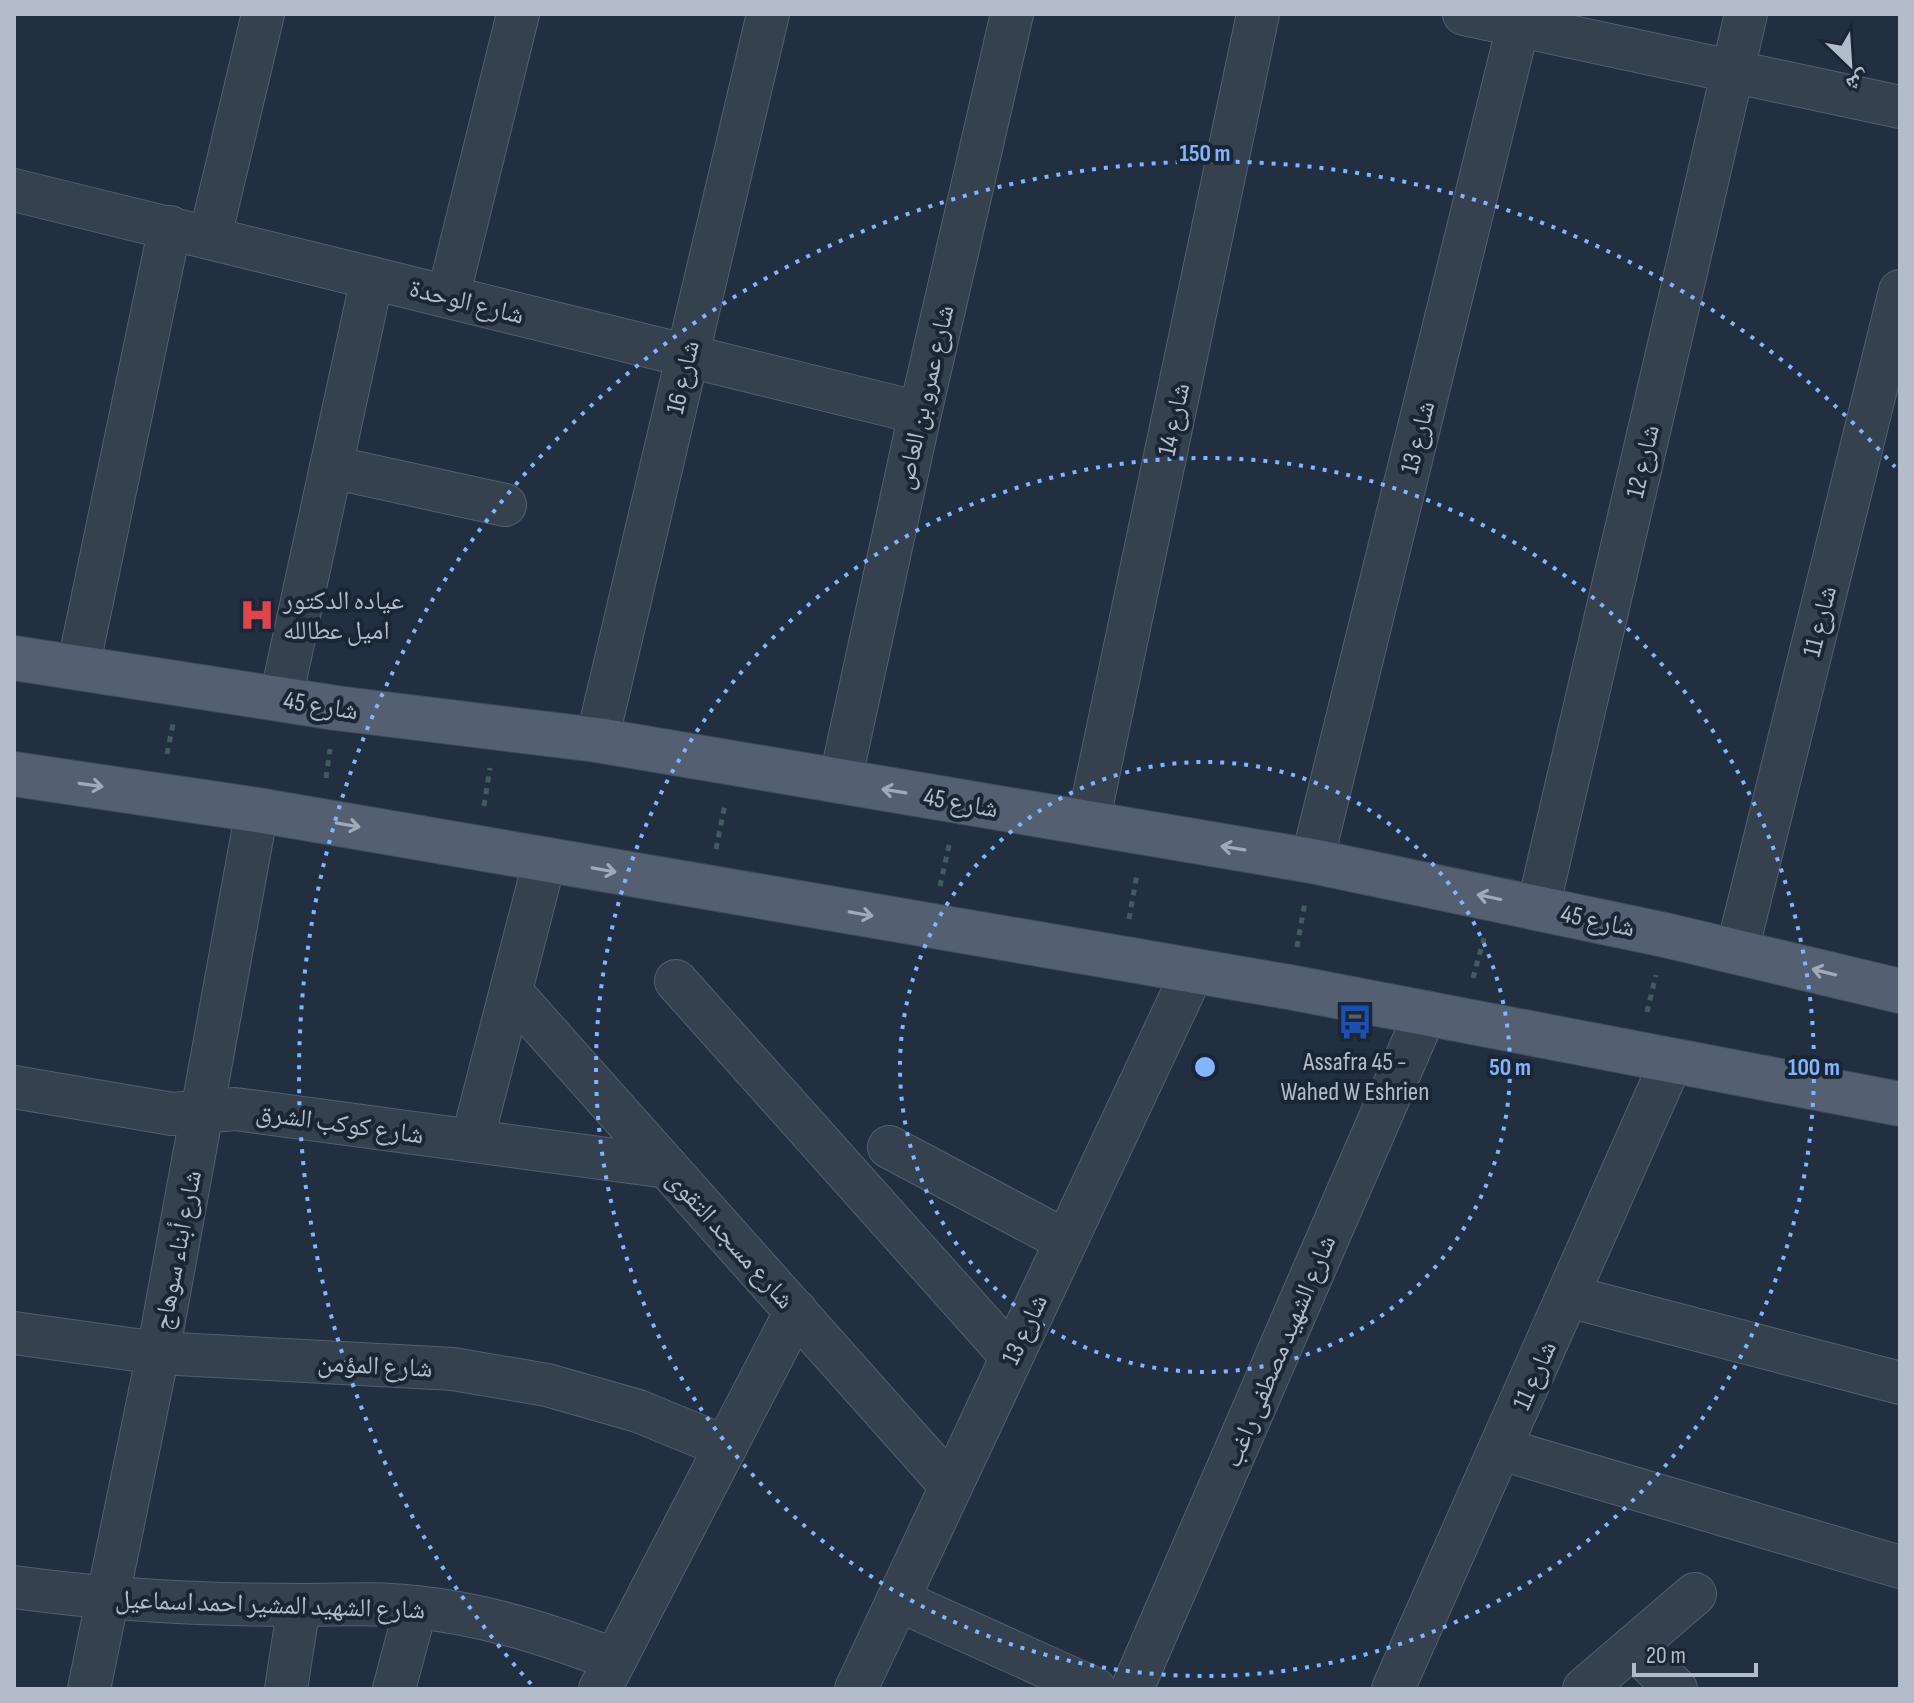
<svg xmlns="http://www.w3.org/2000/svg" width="1914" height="1703" font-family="'Sofia Sans Condensed','Noto Naskh Arabic',sans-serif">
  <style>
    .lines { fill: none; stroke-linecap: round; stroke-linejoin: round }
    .minor-casing { stroke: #545f6e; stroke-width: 44 }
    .major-casing { stroke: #404a59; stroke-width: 46 }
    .path { stroke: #425b5f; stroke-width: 5; stroke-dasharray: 6 6; stroke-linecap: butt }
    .minor { stroke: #364150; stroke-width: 42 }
    .major { stroke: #546071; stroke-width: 44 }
    .oneway { stroke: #a0aab9 }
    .ring { fill: none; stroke: #84b4ff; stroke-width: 4; stroke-dasharray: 4 8 }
    .labels { text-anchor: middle; stroke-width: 8; stroke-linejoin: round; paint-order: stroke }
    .street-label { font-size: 26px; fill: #b3bccb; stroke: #1b2635 }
    .poi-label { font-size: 26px; fill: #b3bccb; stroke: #1b2635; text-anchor: start }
    .centre { fill: #84b4ff; stroke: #1b2635; stroke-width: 4 }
    .ring-label { font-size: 24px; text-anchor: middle; font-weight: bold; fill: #84b4ff; stroke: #1b2635; stroke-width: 8; stroke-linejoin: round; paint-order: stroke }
  </style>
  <rect width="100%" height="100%" fill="#222f41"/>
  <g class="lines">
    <g class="minor-casing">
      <g id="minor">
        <path d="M1464 14 1900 107"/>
        <path d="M14 190 920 413"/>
        <path d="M210 237 263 14"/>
        <path d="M448 297 518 14"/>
        <path d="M331 467 505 505"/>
        <path d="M78 668 170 227"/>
        <path d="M281 698 372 278"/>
        <path d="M597 740 768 14"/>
        <path d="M840 782 920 413 1012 14"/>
        <path d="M1088 823 1258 14"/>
        <path d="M1312 861 1521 14"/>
        <path d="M1538 908 1746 14"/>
        <path d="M1737 951 1900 291"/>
        <path d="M676 981 1011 1356"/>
        <path d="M512 993 950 1485"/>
        <path d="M14 1087 172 1114 235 1109 667 1167"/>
        <path d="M472 1141 545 859"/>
        <path d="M889 1147 1066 1241"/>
        <path d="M1568 1296 1900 1383"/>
        <path d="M14 1333 158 1353 453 1369 547 1385 638 1411 726 1447"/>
        <path d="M1501 1449 1900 1567"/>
        <path d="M14 1587C108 1600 205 1605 300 1605 339 1605 376 1602 415 1607 485 1614 550 1635 615 1660"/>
        <path d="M898 1600 1095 1689"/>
        <path d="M1633 1647 1676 1689"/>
        <path d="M89 1689 158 1353 257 810"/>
        <path d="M286 1689 299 1605"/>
        <path d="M394 1689 416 1607"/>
        <path d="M600 1689 796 1311"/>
        <path d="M856 1689 1193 971"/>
        <path d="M1132 1689 1426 1012"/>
        <path d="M1393 1689 1672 1060"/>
        <path d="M1584 1689 1695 1594"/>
      </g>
    </g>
    <g class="major-casing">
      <g id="major">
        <path d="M14 658 336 708 597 740 1312 861 1665 935 1900 991"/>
        <path d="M14 774 257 810 1289 987 1900 1104"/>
      </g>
    </g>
    <g class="path">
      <path d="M167 754 173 724"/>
      <path d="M326 778 330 749"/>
      <path d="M484 806 490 768"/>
      <path d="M716 849 725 804"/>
      <path d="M940 886 950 841"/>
      <path d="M1129 919 1137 874"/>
      <path d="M1297 947 1305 902"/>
      <path d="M1473 978 1484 938"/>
      <path d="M1647 1012 1656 975"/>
    </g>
    <use href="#minor" class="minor"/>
    <use href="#major" class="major"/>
  </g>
  <defs><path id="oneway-shaft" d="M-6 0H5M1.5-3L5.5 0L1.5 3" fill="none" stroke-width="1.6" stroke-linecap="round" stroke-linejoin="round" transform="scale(2)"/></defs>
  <g class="oneway">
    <use href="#oneway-shaft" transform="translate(91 785) rotate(8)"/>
    <use href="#oneway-shaft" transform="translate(894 791) rotate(-171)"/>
    <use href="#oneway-shaft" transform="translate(348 825) rotate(10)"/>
    <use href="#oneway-shaft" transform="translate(1233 848) rotate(-171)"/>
    <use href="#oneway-shaft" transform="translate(604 870) rotate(10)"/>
    <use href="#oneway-shaft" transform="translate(1489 897) rotate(-168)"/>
    <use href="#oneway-shaft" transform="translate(861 914) rotate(10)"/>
    <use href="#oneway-shaft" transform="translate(1824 972) rotate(-166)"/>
  </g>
  <g class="ring">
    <circle cx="1205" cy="1067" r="305"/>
    <circle cx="1205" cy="1067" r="609"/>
    <path d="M531 1684A914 914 0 1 1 1895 467"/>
  </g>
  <defs>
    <g id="hospital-bare" transform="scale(2.76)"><path d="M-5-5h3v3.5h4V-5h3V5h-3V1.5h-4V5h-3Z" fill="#e0444e" stroke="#1b2635" stroke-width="2.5" paint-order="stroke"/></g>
    <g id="bus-bare" transform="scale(2.76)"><path d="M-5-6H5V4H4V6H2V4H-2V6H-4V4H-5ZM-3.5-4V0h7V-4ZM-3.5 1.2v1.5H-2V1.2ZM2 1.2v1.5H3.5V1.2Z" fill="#1a4fb4" stroke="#1b2635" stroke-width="2.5" paint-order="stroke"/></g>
  </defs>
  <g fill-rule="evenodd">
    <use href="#hospital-bare" x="257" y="615"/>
    <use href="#bus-bare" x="1355" y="1022"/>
  </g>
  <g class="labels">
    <g class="street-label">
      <text transform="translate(467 301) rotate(14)" y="9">شارع الوحدة</text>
      <text transform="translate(682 377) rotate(-77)" y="9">شارع 16</text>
      <text transform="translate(924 397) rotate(-77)" y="9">شارع عمرو بن العاص</text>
      <text transform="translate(1173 419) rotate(-78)" y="9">شارع 14</text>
      <text transform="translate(1417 437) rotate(-76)" y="9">شارع 13</text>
      <text transform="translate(1642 461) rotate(-77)" y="9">شارع 12</text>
      <text transform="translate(1819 621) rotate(-76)" y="9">شارع 11</text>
      <text transform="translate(321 705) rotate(9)" y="9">شارع 45</text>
      <text transform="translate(961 802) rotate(10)" y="9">شارع 45</text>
      <text transform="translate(1598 920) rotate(12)" y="9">شارع 45</text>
      <text transform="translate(340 1123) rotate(8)" y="9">شارع كوكب الشرق</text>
      <text transform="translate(731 1239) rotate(48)" y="9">شارع مسجد التقوى</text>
      <text transform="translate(177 1250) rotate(-79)" y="9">شارع أبناء سوهاج</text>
      <text transform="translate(1024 1329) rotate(-65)" y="9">شارع 13</text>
      <text transform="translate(1279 1351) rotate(-67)" y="9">شارع الشهيد مصطفى راغب</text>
      <text transform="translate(375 1365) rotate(3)" y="9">شارع المؤمن</text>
      <text transform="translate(1534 1375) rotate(-66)" y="9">شارع 11</text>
      <text transform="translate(270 1604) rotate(2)" y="9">شارع الشهيد المشير احمد اسماعيل</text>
    </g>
    <g class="poi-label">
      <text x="283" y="609">عياده الدكتور<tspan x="283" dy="30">اميل عطالله</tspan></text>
      <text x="1355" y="1070" text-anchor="middle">Assafra 45 -<tspan x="1355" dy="30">Wahed W Eshrien</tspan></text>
    </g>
  </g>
  <circle cx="1205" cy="1067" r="12" class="centre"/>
  <g class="ring-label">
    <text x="1205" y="161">150 m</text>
    <text x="1510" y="1075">50 m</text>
    <text x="1814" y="1075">100 m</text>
  </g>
  <rect width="1914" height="1703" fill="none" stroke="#b3bccb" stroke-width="32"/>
  <g transform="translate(1850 64) rotate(155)" stroke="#1b2635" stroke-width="6" paint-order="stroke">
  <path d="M0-6L14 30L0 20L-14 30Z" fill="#b3bccb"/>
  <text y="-12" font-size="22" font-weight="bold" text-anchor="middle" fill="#b3bccb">ش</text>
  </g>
  <path d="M1634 1663v12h122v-12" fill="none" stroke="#b3bccb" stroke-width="4"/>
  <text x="1646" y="1663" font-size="24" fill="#b3bccb" stroke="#1b2635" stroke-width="6" paint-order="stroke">20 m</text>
</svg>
